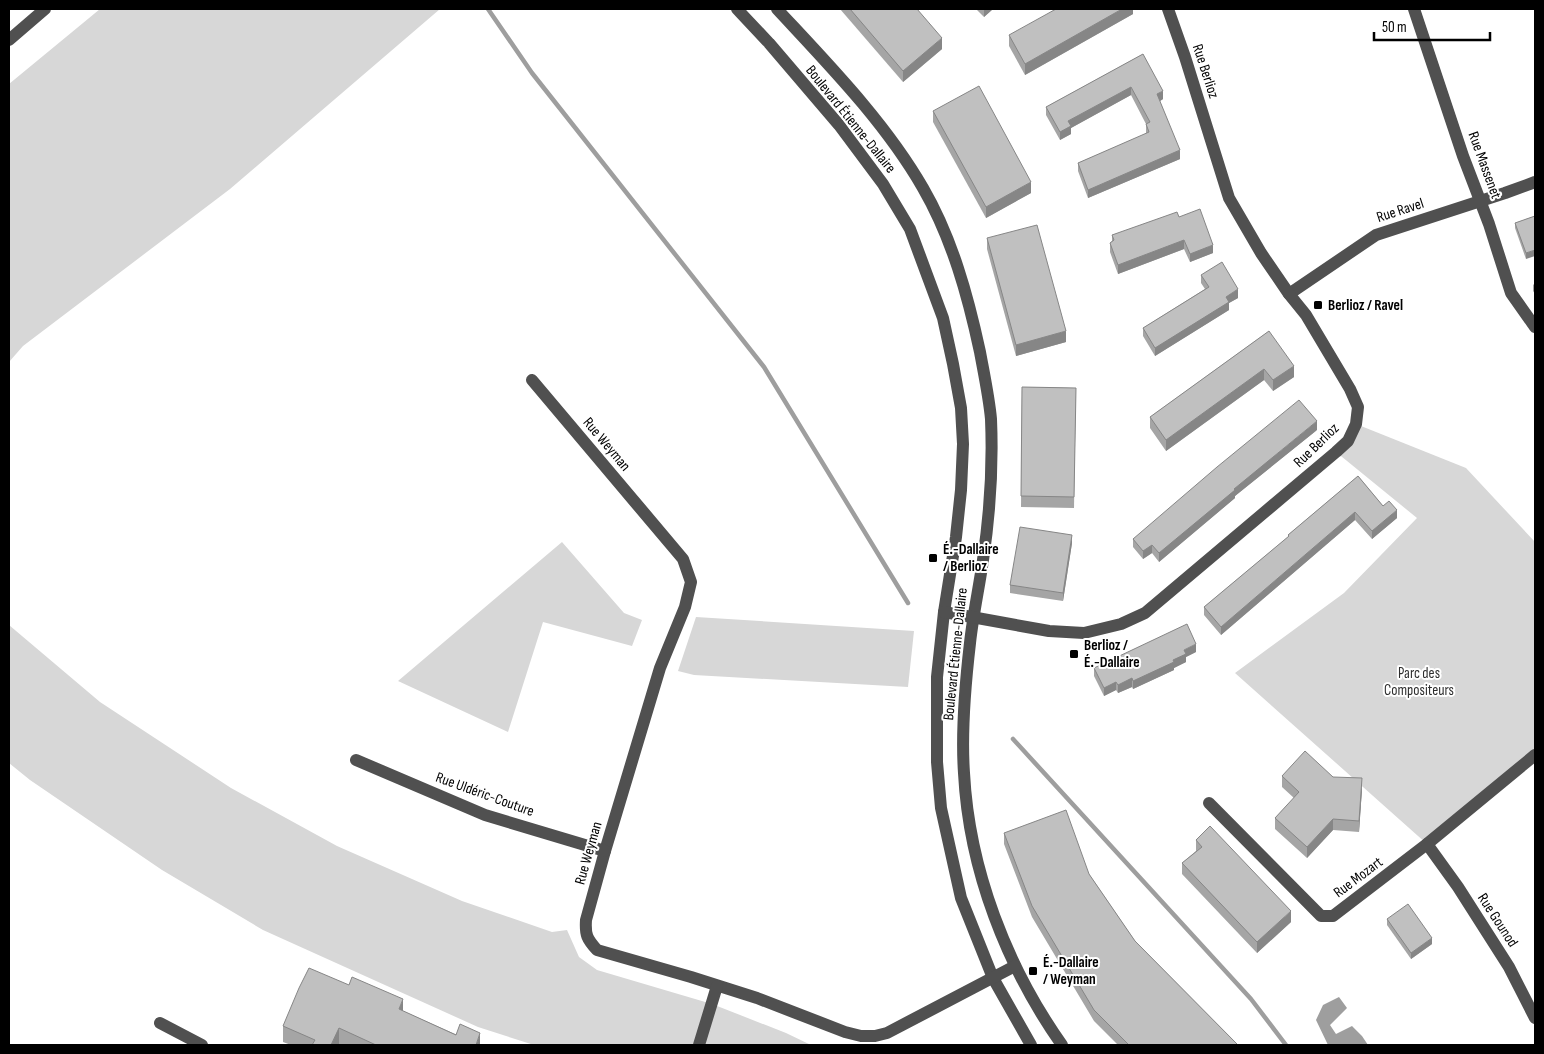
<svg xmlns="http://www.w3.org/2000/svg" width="1544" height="1054" font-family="'Sofia Sans Condensed',sans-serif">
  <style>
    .green { fill: #d7d7d7 }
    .water { fill: #9e9e9e }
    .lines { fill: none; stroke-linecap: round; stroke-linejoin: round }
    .stream { stroke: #9e9e9e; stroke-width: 4.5 }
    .minor { stroke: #505050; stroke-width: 12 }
    .wall { fill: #a5a5a5 }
    .shaded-wall { fill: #868686 }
    .building { fill: #c0c0c0; stroke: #868686 }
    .poi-dot { fill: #000; stroke: #fff; stroke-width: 2 }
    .labels { text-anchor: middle; stroke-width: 4; stroke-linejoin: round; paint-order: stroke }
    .street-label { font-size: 15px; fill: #000; stroke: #fff }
    .poi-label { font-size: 15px; font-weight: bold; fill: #000; stroke: #fff; text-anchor: start }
    .park-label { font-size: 15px; fill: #2e2e2e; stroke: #fff }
  </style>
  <rect width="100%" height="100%" fill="#fff"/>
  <g class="green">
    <path d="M100 9H440L230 189 23 346 9 362V84Z"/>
    <path d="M1356 424 1466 468 1535 542V755L1427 844 1235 673 1344 593 1417 518 1336 452Z"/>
    <path d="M562 542 624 613 642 620 632 646 543 622 508 732 398 681Z"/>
    <path d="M696 617 914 631 908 687 694 675 678 671Z"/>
    <path d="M9 625 100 702 231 788 337 846 462 901 552 932 567 930 579 957 597 970 712 1004 786 1033 811 1045H534L478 1027 263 930 162 870 30 780 9 763Z"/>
  </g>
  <path class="water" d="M1339 997 1347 1008 1330 1025 1336 1034 1352 1026 1362 1036 1368 1045H1328L1316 1020 1323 1005Z"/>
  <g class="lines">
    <g class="stream">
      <path d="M488 9 532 73 764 367 908 603"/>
      <path d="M1013 739 1251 999 1286 1045"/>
    </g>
    <g class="minor">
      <path d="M737 9 769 43 839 125 883 184 910 229 943 318 953 364 961 408 963 444 961 490 956 537 944 612 937 677V762L941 808 961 898 993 978 1031 1045"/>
      <path d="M777 9C828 64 885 122 923 188 952 238 968 296 980 352 984 374 989 397 991 419 993 466 990 513 983 560 979 588 973 615 970 643 965 686 961 730 964 773 969 870 1007 967 1062 1045"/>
      <path d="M1414 9 1463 156 1489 224 1511 293 1535 327"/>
      <path d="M9 40 45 9"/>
      <path d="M1289 294 1376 235 1505 193 1535 182"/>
      <path d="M532 380 683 559 691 582 685 607 660 668 605 851 586 920C585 935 587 939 597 950L691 977 757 998 845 1032 861 1036H875L887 1033 1015 966"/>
      <path d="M944 612 1049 631 1084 633 1121 624 1145 613 1336 452 1348 441 1356 424 1358 407 1350 389 1306 315 1289 294 1261 253 1229 198 1185 57 1168 9"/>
      <path d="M356 760 485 815 605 851"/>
      <path d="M1209 803 1321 916H1333L1427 844 1535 755"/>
      <path d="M1427 844 1458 887 1509 967 1535 1018"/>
      <path d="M160 1023 202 1045"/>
      <path d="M699 1045 717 986"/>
    </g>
  </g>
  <g class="wall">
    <path d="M840 9H917L942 49 903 82Z"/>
    <path d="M976 9H993L984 17Z"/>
    <path d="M1133 9V14L1025 75 1009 46V35Z"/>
    <path d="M1143 54 1163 99 1160 101 1180 159 1088 198 1078 171V163L1146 134V124L1131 95 1071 128V134L1060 140 1046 115V107Z"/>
    <path d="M933 111 1031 193 986 218 933 122Z"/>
    <path d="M1535 216 1526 259 1515 228V223Z"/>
    <path d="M1179 217 1213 253 1190 262 1184 249 1118 274 1110 252V243L1112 241V235Z"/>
    <path d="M987 238 1066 342 1016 356 987 249Z"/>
    <path d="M1201 275 1238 298 1229 303V310L1155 356 1143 336V328L1205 289 1201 283Z"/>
    <path d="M1535 283V294L1533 291V285Z"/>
    <path d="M1269 331 1294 377 1273 391 1264 380 1166 451 1150 428V417Z"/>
    <path d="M1022 387 1076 388 1074 508 1021 507Z"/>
    <path d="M1317 430 1235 496V498L1159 562 1152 553 1143 559 1133 547V539Z"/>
    <path d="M1358 476 1383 506 1397 518 1372 539 1355 520 1221 635 1204 615V607L1288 537V535Z"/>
    <path d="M1072 543 1063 601 1010 593V585Z"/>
    <path d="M1196 652 1186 657V662L1174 668V670L1133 689 1132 687 1118 693 1116 690 1104 696 1094 676V668Z"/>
    <path d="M1282 776 1333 777 1362 789 1359 832 1333 830 1307 858 1275 829V818L1294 798 1282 787Z"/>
    <path d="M1004 833 1089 874 1135 941 1238 1045H1118L1094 1021 1032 917 1004 844Z"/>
    <path d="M1196 840 1291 922 1257 953 1182 874V863L1196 851Z"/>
    <path d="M1387 919 1432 944 1411 959 1387 925Z"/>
    <path d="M403 1011 480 1045H342L339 1044V1045H291L283 1042V1026Z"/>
  </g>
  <g class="shaded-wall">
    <path d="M984 9H993L984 17Z"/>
    <path d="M1122 9H1133V14L1025 75V64Z"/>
    <path d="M942 38V49L903 82V71Z"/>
    <path d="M1131 87V95L1071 128V134L1060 140V132L1068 121Z"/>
    <path d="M1163 91V99L1157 103V94Z"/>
    <path d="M1180 150V159L1088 198V190Z"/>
    <path d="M1031 182V193L986 218V207Z"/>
    <path d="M1184 240V249L1118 274V265Z"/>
    <path d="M1213 245V253L1190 262V254Z"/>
    <path d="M1535 250V256L1526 259V253Z"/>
    <path d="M1238 289V298L1229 303V310L1155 356V348L1226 297Z"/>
    <path d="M1066 331V342L1016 356V345Z"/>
    <path d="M1294 366V377L1273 391V380Z"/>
    <path d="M1264 369V380L1166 451V440Z"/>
    <path d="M1317 421V430L1235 496V498L1159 562V553L1234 489Z"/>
    <path d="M1397 510V518L1372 539V531Z"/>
    <path d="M1355 512V520L1221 635V627Z"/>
    <path d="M1072 535V543L1063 601V593Z"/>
    <path d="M1152 545V553L1143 559V551Z"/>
    <path d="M1196 644V652L1186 657V662L1174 668V670L1133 689V681L1173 660 1184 650Z"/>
    <path d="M1132 678V687L1118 693V685Z"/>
    <path d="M1116 682V690L1104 696V688Z"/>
    <path d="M1362 778V789L1359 832V821Z"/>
    <path d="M1333 819V830L1307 858V847Z"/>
    <path d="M1291 911V922L1257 953V942Z"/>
    <path d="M1432 938V944L1411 959V953Z"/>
    <path d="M403 999V1015L399 1009Z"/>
    <path d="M339 1028V1045H331Z"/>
    <path d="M480 1033V1045H476Z"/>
  </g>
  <g class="building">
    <path d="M850 9H917L942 38 903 71Z"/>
    <path d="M1056 9H1122L1025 64 1009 35Z"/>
    <path d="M1143 54 1163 91 1157 94 1180 150 1088 190 1078 163 1149 132 1146 124 1150 122 1131 87 1068 121 1071 126 1060 132 1046 107Z"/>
    <path d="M979 86 1031 182 986 207 933 111Z"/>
    <path d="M1200 209 1213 245 1190 254 1184 240 1118 265 1110 243 1114 240 1112 235 1177 212 1179 217Z"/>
    <path d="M1535 216V250L1526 253 1515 223Z"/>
    <path d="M1037 225 1066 331 1016 345 987 238Z"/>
    <path d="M1222 262 1238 289 1226 297 1229 302 1155 348 1143 328 1209 287 1201 275Z"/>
    <path d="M1269 331 1294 366 1273 380 1264 369 1166 440 1150 417Z"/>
    <path d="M1022 387 1076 388 1074 497 1021 496Z"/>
    <path d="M1299 400 1317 421 1234 489 1235 490 1159 553 1152 545 1143 551 1133 539 1217 467Z"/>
    <path d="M1358 476 1383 506 1389 501 1397 510 1372 531 1355 512 1221 627 1204 607 1289 536 1288 535Z"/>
    <path d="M1020 527 1072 535 1063 593 1010 585Z"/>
    <path d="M1187 624 1196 644 1184 650 1186 654 1173 660 1174 662 1133 681 1132 678 1118 685 1116 682 1104 688 1094 668Z"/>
    <path d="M1305 751 1333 777 1362 778 1359 821 1333 819 1307 847 1275 818 1299 792 1282 776Z"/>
    <path d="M1066 810 1089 874 1135 941 1238 1045H1129L1094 1010 1032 906 1004 833Z"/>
    <path d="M1210 826 1291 911 1257 942 1182 863 1202 847 1196 840Z"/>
    <path d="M1408 904 1432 938 1411 953 1387 919Z"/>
    <path d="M309 968 349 985 352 977 403 999 399 1009 456 1035 460 1024 480 1033 476 1045H376L339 1028 331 1045H312L315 1040 283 1026 299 988Z"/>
  </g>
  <g class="poi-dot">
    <rect x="1313" y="300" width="10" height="10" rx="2.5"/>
    <rect x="928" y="553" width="10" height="10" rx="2.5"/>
    <rect x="1069" y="649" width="10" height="10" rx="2.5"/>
    <rect x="1028" y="966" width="10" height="10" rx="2.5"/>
  </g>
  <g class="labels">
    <g class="street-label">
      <text transform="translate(1206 71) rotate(72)" y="5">Rue Berlioz</text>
      <text transform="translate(851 119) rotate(51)" y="5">Boulevard Étienne-Dallaire</text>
      <text transform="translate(1485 165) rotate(70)" y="5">Rue Massenet</text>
      <text transform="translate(1400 210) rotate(-18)" y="5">Rue Ravel</text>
      <text transform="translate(607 444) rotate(50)" y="5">Rue Weyman</text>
      <text transform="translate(1316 445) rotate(-44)" y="5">Rue Berlioz</text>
      <text transform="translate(955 654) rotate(-84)" y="5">Boulevard Étienne-Dallaire</text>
      <text transform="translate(485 794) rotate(20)" y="5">Rue Uldéric-Couture</text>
      <text transform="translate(588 853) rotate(-74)" y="5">Rue Weyman</text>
      <text transform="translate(1358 877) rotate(-37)" y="5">Rue Mozart</text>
      <text transform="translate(1498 920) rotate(57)" y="5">Rue Gounod</text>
    </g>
    <g class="poi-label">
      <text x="1328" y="310">Berlioz / Ravel</text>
      <text x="943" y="554">É.-Dallaire<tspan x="943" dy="17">/ Berlioz</tspan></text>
      <text x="1084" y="650">Berlioz /<tspan x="1084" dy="17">É.-Dallaire</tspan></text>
      <text x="1043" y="967">É.-Dallaire<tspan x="1043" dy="17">/ Weyman</tspan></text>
    </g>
    <g class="park-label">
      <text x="1419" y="678">Parc des<tspan x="1419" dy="17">Compositeurs</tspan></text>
    </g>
  </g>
  <rect width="1544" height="1054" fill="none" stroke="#000000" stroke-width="20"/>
  <path d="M1374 32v8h116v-8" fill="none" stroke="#000000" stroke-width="2.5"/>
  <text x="1382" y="32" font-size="15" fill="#000000" stroke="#ffffff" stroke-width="4" paint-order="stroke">50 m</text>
</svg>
